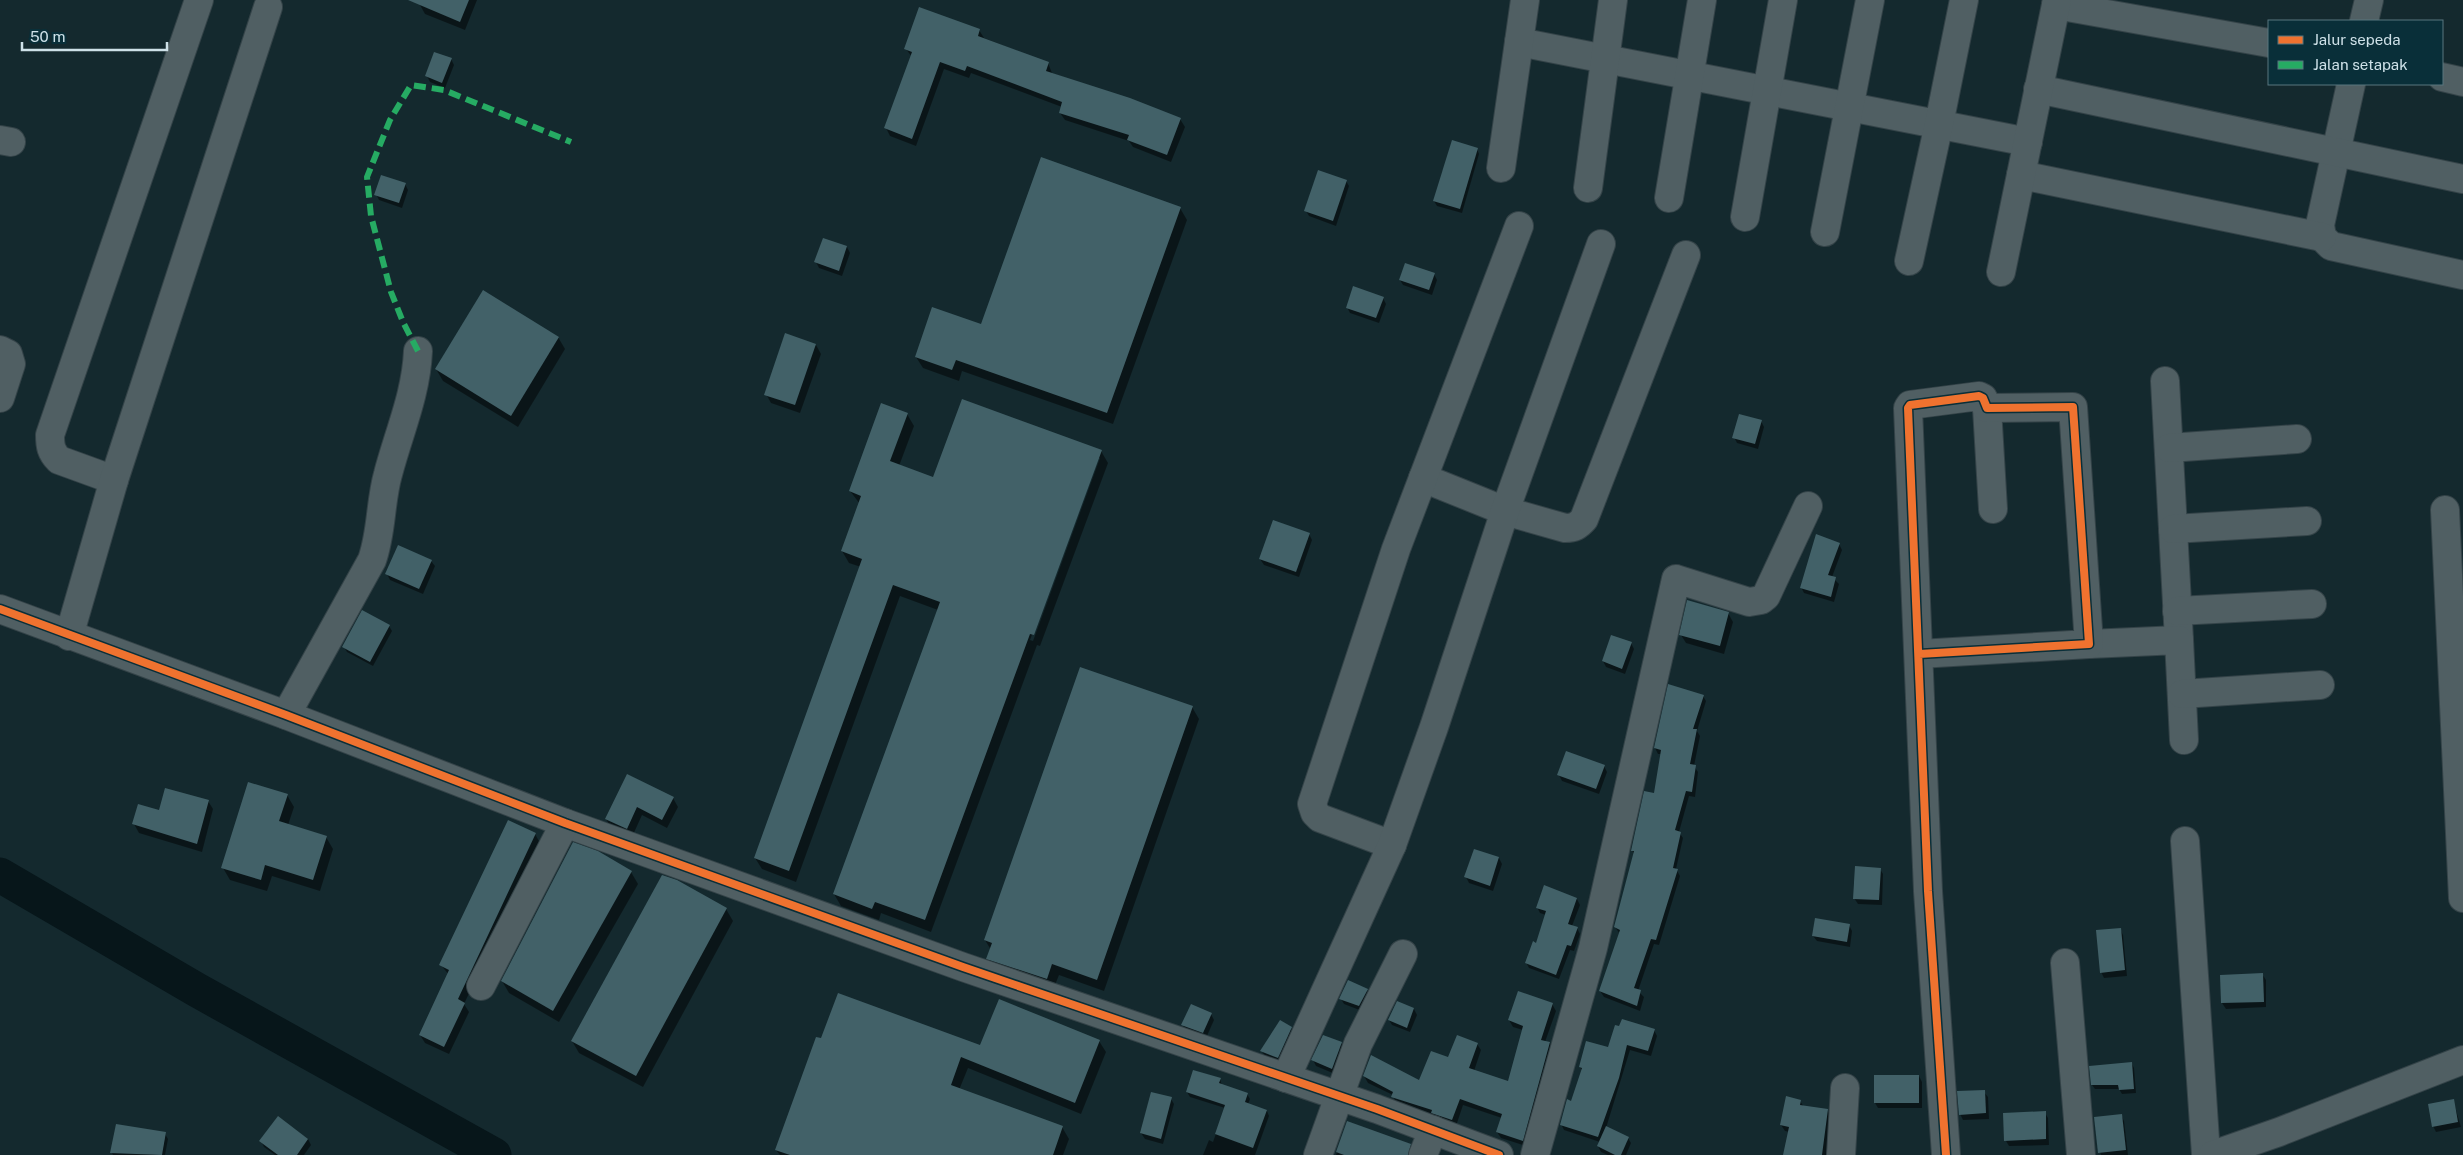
<svg xmlns="http://www.w3.org/2000/svg" width="2463" height="1155" font-family="'Public Sans',sans-serif">
  <style>
    .shadow { fill: #0007; fill-rule: evenodd }
    .lines { fill: none; stroke-linecap: round; stroke-linejoin: round }
    .river { stroke: #07161a; stroke-width: 35 }
    .building { fill: #426168 }
    .minor-casing { stroke: #344348; stroke-width: 30 }
    .minor { stroke: #505f63; stroke-width: 28 }
    .quiet { stroke: #26ab63; stroke-width: 6; stroke-dasharray: 12 6; stroke-linecap: butt }
    .cycleway-casing { stroke: #092f39; stroke-width: 11 }
    .cycleway { stroke: #ef722f; stroke-width: 8 }
  </style>
  <rect width="100%" height="100%" fill="#14292e"/>
  <g class="shadow">
    <path d="M422 0H477L465 30 425 14 420 5Z"/>
    <path d="M979 30 984 38 1048 63 1052 73 1180 119 1185 127 1171 162 1133 147 1129 141 1065 120 1060 113 1062 107 971 73 969 78 944 69 916 146 890 136 886 128 912 57 906 49Z"/>
    <path d="M451 59 454 65 445 88 430 82 427 76Z"/>
    <path d="M1477 149 1479 154 1462 213 1437 206 1434 201Z"/>
    <path d="M1346 181 1349 186 1336 226 1309 216 1306 211Z"/>
    <path d="M405 184 408 190 402 208 379 200 376 194Z"/>
    <path d="M1180 208 1187 220 1113 424 962 371 959 381 923 368 916 357 982 325Z"/>
    <path d="M847 247 850 253 842 276 819 268 816 262Z"/>
    <path d="M1434 274 1437 280 1432 295 1403 285 1400 280Z"/>
    <path d="M1383 298 1386 304 1379 323 1350 313 1347 307Z"/>
    <path d="M558 337 565 349 518 427 443 381 436 369Z"/>
    <path d="M816 345 821 354 800 413 771 403 766 394Z"/>
    <path d="M907 414 914 426 899 466 934 479 1101 451 1108 463 1040 646 1037 645 931 932 881 913 879 920 841 906 834 894 938 610 900 596 796 882 762 869 755 858 861 567 849 563 842 551 860 504 850 491ZM1098 458H1100L1033 641 1030 640Z"/>
    <path d="M1761 421 1764 427 1758 449 1737 443 1734 437Z"/>
    <path d="M1309 534 1312 540 1299 577 1264 565 1260 559Z"/>
    <path d="M1839 544 1842 550 1832 577 1839 584 1834 602 1804 593 1801 587Z"/>
    <path d="M431 561 435 566 423 594 390 580 387 574Z"/>
    <path d="M1728 613 1733 622 1724 654 1686 643 1681 635Z"/>
    <path d="M389 626 392 631 373 666 347 652 344 647Z"/>
    <path d="M1631 643 1634 649 1625 674 1606 667 1603 661Z"/>
    <path d="M1703 696 1706 701 1697 731 1700 736 1694 766 1698 772 1695 797 1689 796 1679 832 1683 838 1676 869 1680 876 1659 945 1654 944 1638 991 1644 997 1640 1011 1604 997 1600 991 1620 934 1615 927 1634 854 1632 850 1655 795 1662 754H1658L1655 748Z"/>
    <path d="M1192 707 1199 719 1104 991 1059 975 1053 990 995 970 988 958 991 950 985 940Z"/>
    <path d="M1604 766 1607 772 1599 794 1562 781 1559 775Z"/>
    <path d="M628 775 673 798 678 807 667 828 642 815 632 837 611 828 606 819Z"/>
    <path d="M287 795 294 807 288 825 326 837 333 849 320 891 272 876 267 891 230 880 223 868Z"/>
    <path d="M208 801 213 809 202 852 139 833 134 824 160 812Z"/>
    <path d="M535 834 540 843 464 1004 469 1012 449 1054 425 1043 420 1035 449 975 441 965Z"/>
    <path d="M1499 858 1502 864 1493 891 1469 883 1466 877Z"/>
    <path d="M1880 869 1883 874 1882 905 1858 904 1854 898Z"/>
    <path d="M631 872 638 884 559 1022 509 993 502 981Z"/>
    <path d="M1577 899 1580 905 1572 926 1577 928 1580 934 1574 951 1570 950 1559 979 1529 968 1526 962 1537 944 1546 915 1540 913 1537 907Z"/>
    <path d="M726 909 733 921 643 1087 579 1053 572 1041Z"/>
    <path d="M1849 925 1852 931 1850 947 1817 941 1813 936Z"/>
    <path d="M2120 929 2123 935 2127 976 2104 978 2101 972Z"/>
    <path d="M2262 974 2266 980V1007L2226 1009 2222 1003Z"/>
    <path d="M1367 990 1370 996 1362 1011 1344 1004 1341 999Z"/>
    <path d="M1552 1004 1556 1011 1545 1042 1550 1043 1553 1050 1526 1146 1501 1138 1497 1132 1502 1118 1463 1105 1456 1126 1436 1119 1434 1115 1396 1104 1393 1095 1368 1083 1364 1076 1420 1082 1449 1059 1477 1044 1481 1050 1474 1071 1509 1083 1523 1030 1513 1027 1509 1020Z"/>
    <path d="M1414 1009 1417 1015 1410 1032 1392 1025 1389 1020Z"/>
    <path d="M1211 1014 1214 1020 1206 1038 1186 1031 1183 1025Z"/>
    <path d="M1291 1028 1294 1034 1281 1063 1265 1057 1262 1051Z"/>
    <path d="M1654 1030 1657 1036 1651 1056 1630 1050 1606 1128 1628 1138 1631 1143 1626 1155H1608L1601 1152 1598 1146 1600 1142 1564 1130 1561 1124 1572 1102 1583 1072 1580 1067 1609 1049Z"/>
    <path d="M1099 1041 1106 1052 1081 1114 968 1068 959 1090 1062 1127 1069 1139 1063 1155H780L776 1150 981 1047Z"/>
    <path d="M1341 1043 1344 1049 1335 1074 1316 1066 1313 1060Z"/>
    <path d="M2132 1064 2134 1068 2136 1093 2122 1094 2119 1089H2095L2092 1085Z"/>
    <path d="M1919 1076 1922 1082V1108H1878L1875 1103Z"/>
    <path d="M1220 1079 1222 1086 1247 1094 1250 1099 1248 1104 1267 1111 1269 1116 1255 1155H1203L1209 1140 1213 1142 1225 1108 1190 1097 1187 1092Z"/>
    <path d="M1984 1092 1988 1097 1989 1119 1963 1120 1960 1114Z"/>
    <path d="M1171 1099 1174 1104 1163 1144 1145 1139 1141 1133Z"/>
    <path d="M2453 1100 2461 1127 2436 1132 2433 1126Z"/>
    <path d="M1800 1101 1804 1107 1827 1110 1830 1115 1827 1155H1784L1790 1132 1785 1131 1781 1125Z"/>
    <path d="M2045 1113 2048 1118 2049 1145 2009 1146 2006 1141Z"/>
    <path d="M2121 1115 2124 1121 2128 1155H2101L2100 1152Z"/>
    <path d="M1347 1123 1409 1144 1412 1150 1411 1155H1336Z"/>
    <path d="M165 1134 168 1139 165 1155H113L112 1153Z"/>
    <path d="M308 1139 311 1145 304 1155H275L264 1147 261 1141Z"/>
  </g>
  <g class="lines">
    <path class="river" d="M0 875 197 990 494 1155"/>
  </g>
  <g class="building">
    <path d="M408 0H469L460 22Z"/>
    <path d="M919 7 980 29 978 36 1049 62 1046 71 1130 98 1181 118 1167 155 1127 140 1129 135 1059 113 1062 102 967 66 965 71 940 62 912 139 884 128 912 52 904 49Z"/>
    <path d="M434 52 452 58 442 83 425 76Z"/>
    <path d="M1452 140 1478 148 1460 209 1433 201Z"/>
    <path d="M1041 157 1181 207 1107 413 956 360 952 370 915 357 932 307 981 324Z"/>
    <path d="M1318 170 1347 180 1333 221 1304 211Z"/>
    <path d="M381 175 406 183 399 203 374 195Z"/>
    <path d="M823 238 847 246 839 271 814 262Z"/>
    <path d="M1405 263 1435 273 1429 290 1399 280Z"/>
    <path d="M1353 286 1384 297 1376 318 1346 308Z"/>
    <path d="M483 290 559 337 511 416 435 369Z"/>
    <path d="M785 333 816 344 795 405 764 395Z"/>
    <path d="M962 399 1102 450 1034 635 1030 634 925 920 875 902 872 909 833 894 940 602 893 585 789 871 754 858 862 559 841 551 861 496 849 491 881 403 908 413 890 461 933 477Z"/>
    <path d="M1739 414 1762 420 1755 444 1732 438Z"/>
    <path d="M1273 520 1310 533 1296 572 1259 559Z"/>
    <path d="M1816 534 1840 543 1828 575 1836 577 1831 597 1800 588Z"/>
    <path d="M398 545 432 560 419 589 385 574Z"/>
    <path d="M1687 600 1729 612 1720 646 1679 635Z"/>
    <path d="M362 610 390 625 370 662 342 647Z"/>
    <path d="M1611 635 1632 642 1622 669 1602 661Z"/>
    <path d="M1080 667 1193 706 1097 980 1052 964 1047 979 986 959 992 943 984 940Z"/>
    <path d="M1668 684 1704 695 1693 729H1697L1690 764 1696 765 1692 792 1686 791 1675 830 1681 832 1673 868 1678 869 1656 940 1651 939 1634 988 1641 990 1637 1006 1599 991 1620 930 1614 927 1634 851H1631L1644 791 1654 793 1661 750 1654 748Z"/>
    <path d="M1566 751 1605 765 1596 789 1557 775Z"/>
    <path d="M627 774 674 797 662 820 637 807 627 829 605 819Z"/>
    <path d="M248 782 288 794 279 821 327 836 313 880 265 865 261 880 221 868Z"/>
    <path d="M165 788 209 800 197 844 132 824 138 804 159 810Z"/>
    <path d="M508 820 536 833 458 999 465 1003 444 1047 419 1035 449 970 439 965Z"/>
    <path d="M573 842 598 851 632 871 553 1011 501 981Z"/>
    <path d="M1474 849 1499 857 1490 886 1464 877Z"/>
    <path d="M1855 866 1881 868 1879 900 1853 899Z"/>
    <path d="M662 875 677 880 727 908 636 1076 571 1041Z"/>
    <path d="M1544 885 1577 898 1568 924 1578 927 1571 946 1567 945 1556 975 1525 963 1533 941 1536 943 1546 911 1536 908Z"/>
    <path d="M1815 918 1850 924 1847 942 1812 936Z"/>
    <path d="M2121 928 2125 970 2100 973 2096 930Z"/>
    <path d="M2263 973 2264 1002 2221 1003 2220 975Z"/>
    <path d="M1348 980 1368 989 1359 1006 1339 999Z"/>
    <path d="M1518 991 1553 1003 1541 1040 1550 1042 1523 1141 1496 1132 1502 1114 1460 1099 1452 1120 1431 1113 1432 1110 1391 1097 1393 1092 1363 1076 1371 1055 1419 1080 1431 1051 1448 1057 1457 1035 1478 1043 1469 1068 1508 1081 1523 1026 1508 1020Z"/>
    <path d="M838 993 980 1045 999 999 1100 1040 1075 1103 961 1057 951 1085 1063 1126 1053 1155H790L775 1150 816 1037 821 1038Z"/>
    <path d="M1397 1001 1414 1008 1407 1028 1388 1020Z"/>
    <path d="M1191 1004 1212 1013 1203 1033 1181 1025Z"/>
    <path d="M1622 1019 1655 1029 1648 1051 1627 1045 1619 1078 1598 1137 1560 1125 1567 1099 1571 1101 1582 1068 1579 1067 1586 1041 1608 1047 1615 1025 1619 1026Z"/>
    <path d="M1280 1020 1292 1027 1278 1058 1260 1051Z"/>
    <path d="M1323 1035 1342 1042 1332 1069 1311 1060Z"/>
    <path d="M2132 1062 2134 1089 2119 1090 2118 1085H2091L2089 1066Z"/>
    <path d="M1193 1070 1221 1078 1219 1083 1248 1093 1245 1102 1267 1110 1253 1148 1215 1134 1225 1105 1186 1092Z"/>
    <rect x="1874" y="1075" width="45" height="28"/>
    <path d="M1985 1090 1986 1113 1959 1115 1957 1091Z"/>
    <path d="M1151 1092 1172 1097 1161 1139 1140 1133Z"/>
    <path d="M1786 1096 1801 1100 1800 1105 1828 1109 1822 1155H1783L1789 1127 1780 1125Z"/>
    <path d="M2454 1099 2458 1122 2432 1127 2428 1104Z"/>
    <path d="M2046 1111V1139L2004 1141 2003 1113Z"/>
    <path d="M2122 1114 2126 1150 2098 1153 2094 1117Z"/>
    <path d="M278 1116 308 1139 297 1155H278L259 1141Z"/>
    <path d="M1347 1121 1411 1144 1408 1155H1344L1336 1152Z"/>
    <path d="M116 1124 166 1132 162 1155 110 1153Z"/>
    <path d="M1606 1126 1629 1137 1621 1155H1615L1597 1146Z"/>
  </g>
  <g class="lines">
    <g class="minor-casing">
      <g id="minor">
        <path d="M2056 5 2269 43"/>
        <path d="M2364 21 2369 0"/>
        <path d="M1519 42 2028 142"/>
        <path d="M2442 77 2463 82"/>
        <path d="M2351 84 2320 225 2322 237 2331 246 2463 275"/>
        <path d="M2038 89 2463 179"/>
        <path d="M0 140 11 142"/>
        <path d="M1501 168 1525 0"/>
        <path d="M2021 175 2322 237"/>
        <path d="M1588 188 1613 0"/>
        <path d="M1669 198 1702 0"/>
        <path d="M1745 217 1783 0"/>
        <path d="M1825 232 1870 0"/>
        <path d="M1909 261 1939 124 1964 0"/>
        <path d="M2001 272 2057 0"/>
        <path d="M0 350 8 354 11 364 0 398"/>
        <path d="M2165 381 2179 640"/>
        <path d="M1987 408 1993 509"/>
        <path d="M2169 448 2297 439"/>
        <path d="M1423 478 1505 511 1565 528C1574 528 1578 526 1584 519L1686 255"/>
        <path d="M114 480 59 460C51 452 50 446 50 435L199 0"/>
        <path d="M2445 510 2463 898"/>
        <path d="M2173 529 2307 521"/>
        <path d="M0 609 286 715 565 823 963 967 1377 1109 1499 1155"/>
        <path d="M2177 611 2312 604"/>
        <path d="M69 636 114 480 268 7"/>
        <path d="M2089 644 2179 640 2184 740"/>
        <path d="M1919 654 2089 644 2073 407 1987 408 1983 398 1979 396 1910 405 1908 408 1928 891 1946 1155"/>
        <path d="M2182 694 2320 685"/>
        <path d="M286 715 372 560C382 532 380 502 388 474 399 432 416 395 418 351"/>
        <path d="M2185 841 2206 1155"/>
        <path d="M1392 845 1320 818 1315 813 1312 804 1396 549 1519 226"/>
        <path d="M2065 963 2081 1155"/>
        <path d="M481 986 565 823"/>
        <path d="M1286 1078 1392 845 1434 727 1505 511 1601 244"/>
        <path d="M1318 1155 1358 1044 1403 954"/>
        <path d="M1423 1155 1433 1130"/>
        <path d="M1535 1155 1593 948 1676 579 1749 602 1761 600 1766 596 1808 506"/>
        <path d="M1841 1155 1845 1088"/>
        <path d="M2213 1155 2279 1132 2463 1060"/>
      </g>
    </g>
    <use href="#minor" class="minor"/>
    <path class="quiet" d="M418 351 403 322 391 292 371 216 367 177 390 120 411 85 444 90 571 142"/>
    <g class="cycleway-casing">
      <g id="cycleway">
        <path d="M0 609 286 715 565 823 963 967 1377 1109 1499 1155"/>
        <path d="M1919 654 2089 644 2073 407 1987 408 1983 398 1979 396 1910 405 1908 408 1928 891 1946 1155"/>
      </g>
    </g>
    <use href="#cycleway" class="cycleway"/>
  </g>
  <rect x="2268" y="20" width="175" height="65" fill="#092f39" stroke="#58767f"/>
  <rect x="2278" y="36" width="25" height="8" fill="#ef722f" stroke="#58767f"/>
  <text x="2313" y="45" font-size="15" fill="#cee1e8">Jalur sepeda</text>
  <rect x="2278" y="61" width="25" height="8" fill="#26ab63" stroke="#58767f"/>
  <text x="2313" y="70" font-size="15" fill="#cee1e8">Jalan setapak</text>
  <path d="M22 42v8h145v-8" fill="none" stroke="#cee1e8" stroke-width="2.5"/>
  <text x="30" y="42" font-size="15" fill="#cee1e8" stroke="#092f39" stroke-width="4" paint-order="stroke">50 m</text>
</svg>
